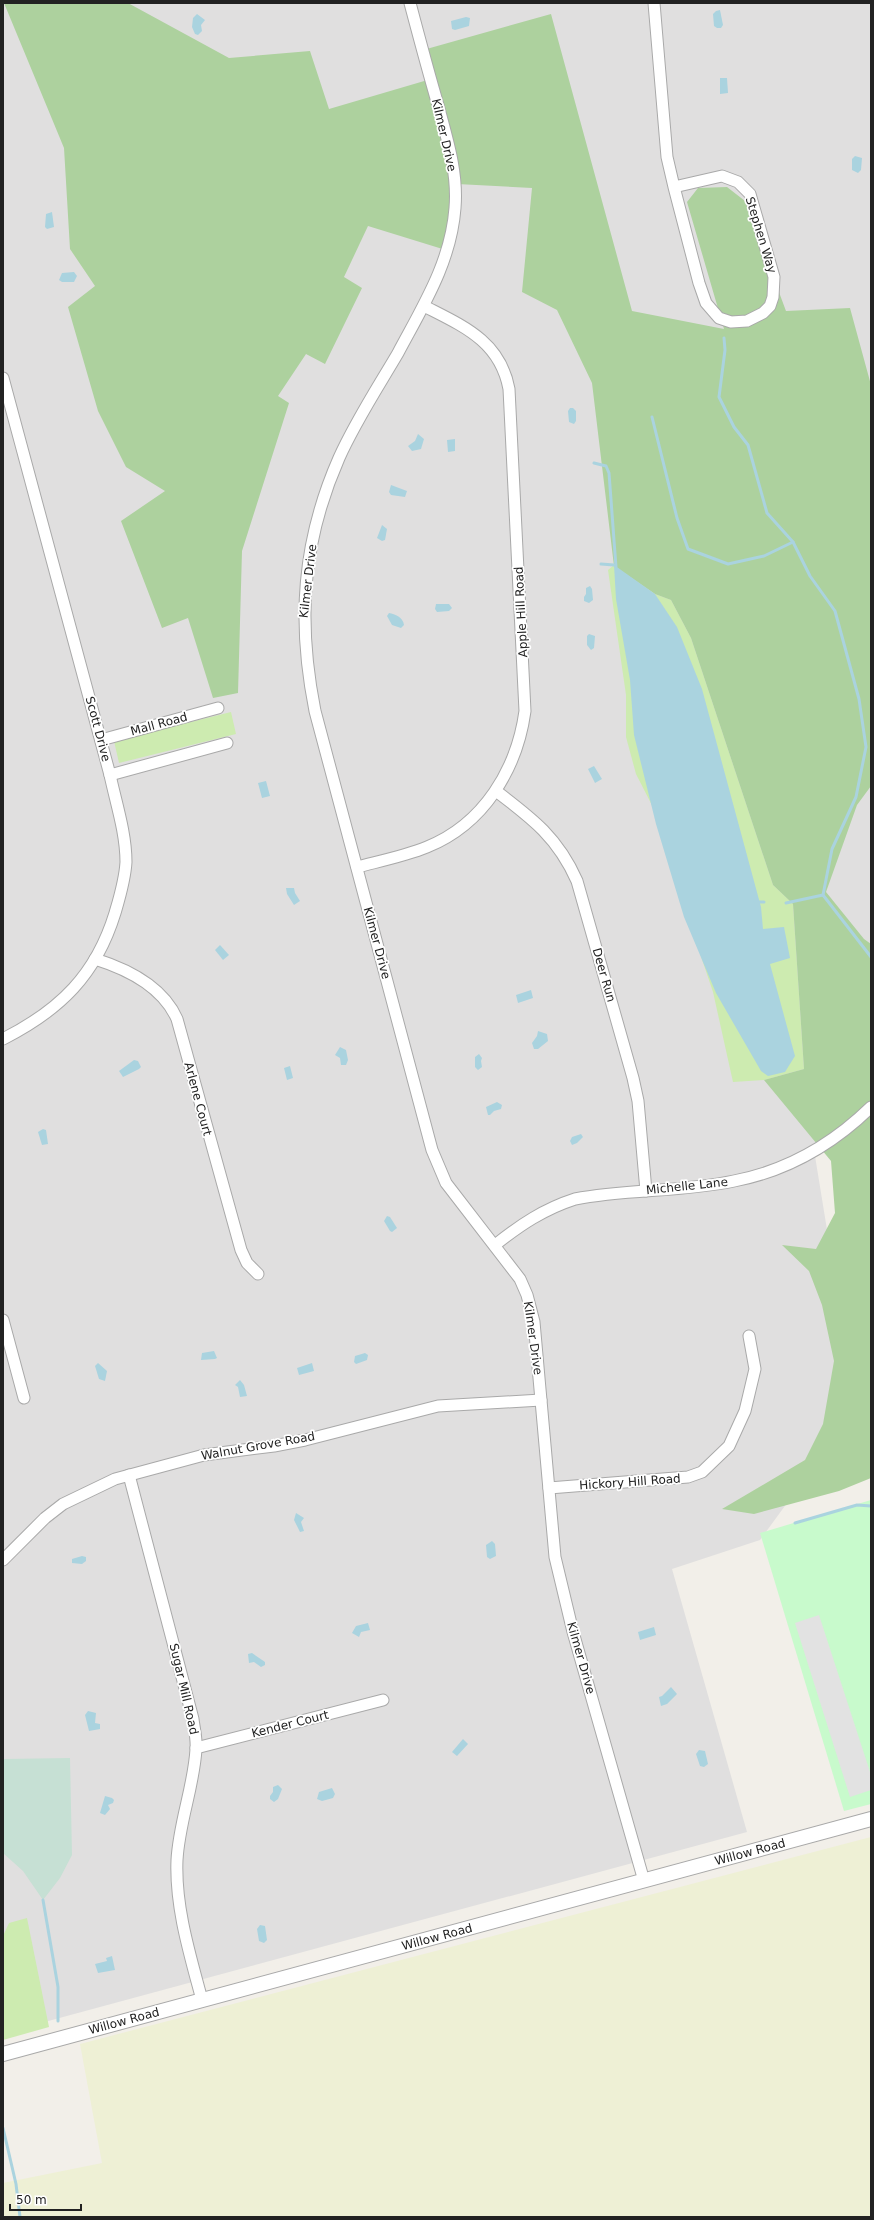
<svg xmlns="http://www.w3.org/2000/svg" width="874" height="2220" font-family="'DejaVu Sans',sans-serif">
  <style>
    .residential { fill: #e0dfdf }
    .farmland { fill: #eef0d5 }
    .grass { fill: #cdebb0 }
    .forest { fill: #add19e }
    .wetland { fill: #c6e0d4 }
    .park { fill: #c8facc }
    .parking { fill: #e2e2e2 }
    .water { fill: #aad3df }
    .lines { fill: none; stroke-linecap: round; stroke-linejoin: round }
    .stream { stroke: #aad3df; stroke-width: 3 }
    .minor-casing { stroke: #a9a9a9; stroke-width: 13 }
    .tertiary-casing { stroke: #a9a9a9; stroke-width: 16 }
    .minor { stroke: #fff; stroke-width: 11 }
    .tertiary { stroke: #fff; stroke-width: 14 }
    .labels { text-anchor: middle; stroke-width: 3.5; stroke-linejoin: round; paint-order: stroke }
    .street-label { font-size: 12px; fill: #222; stroke: #fff }
  </style>
  <rect width="100%" height="100%" fill="#f2efe9"/>
  <path class="residential" d="M3 3H871V1117L864 1130 815 1156 829 1242 843 1352 820 1458 760 1540 672 1569 747 1832 4 2033Z"/>
  <path class="farmland" d="M871 1837V2217H3V2183L102 2163 80 2044Z"/>
  <g class="grass">
    <path d="M614 565 655 594 671 600 691 638 773 885 793 904 804 1069 764 1080 733 1082 713 992 687 915 661 823 636 774 626 737V695L608 570Z"/>
    <path d="M231 712 236 734 119 763 114 741Z"/>
    <path d="M27 1918 49 2027 3 2040V1936L9 1923Z"/>
  </g>
  <path class="forest" d="M4 3H128L229 58 310 51 329 109 431 79 423 50 551 14 632 311 724 329 687 202 698 188 727 187 745 201 786 311 850 308 871 385V786L857 805 826 892 864 939 871 944V1478L839 1491 754 1514 722 1509 805 1460 823 1424 834 1361 822 1305 809 1271 782 1245 816 1249 835 1213 831 1161 764 1080 804 1069 793 904 773 885 691 638 671 600 655 594 614 566 592 383 557 310 522 292 532 188 457 184 449 251 368 226 344 277 362 288 325 364 306 354 278 396 289 403 242 551 238 693 213 698 188 618 162 628 121 521 165 491 126 467 98 411 68 307 95 286 70 249 64 148Z"/>
  <path class="wetland" d="M70 1758 72 1855 60 1878 43 1900 23 1871 3 1853V1759Z"/>
  <path class="park" d="M871 1500V1804L844 1811 760 1533Z"/>
  <path class="parking" d="M819 1615 871 1775V1790L850 1797 795 1623Z"/>
  <g class="water">
    <path d="M720 10 723 25 721 28H717L714 26 713 14 716 11Z"/>
    <path d="M197 14 205 20 201 25 202 31 198 35 195 34 192 27 193 18Z"/>
    <path d="M466 17 470 18 469 26 455 30 452 29 451 21Z"/>
    <path d="M720 78H727L728 93 720 94Z"/>
    <path d="M855 156 862 158 861 170 858 173 852 170V159Z"/>
    <path d="M52 212 54 227 47 229 45 227 46 214Z"/>
    <path d="M74 272 77 276 74 282H62L59 280 62 273Z"/>
    <path d="M570 408H573L576 411V421L574 424 569 422 568 411Z"/>
    <path d="M418 434 424 439 421 449 412 451 408 446 415 441Z"/>
    <path d="M455 439V451L448 452 447 440Z"/>
    <path d="M391 485 407 491 405 497 391 495 389 492Z"/>
    <path d="M382 525 387 529 385 540 382 541 377 538Z"/>
    <path d="M614 565 655 594 677 627 702 689 761 907 763 929 784 927 790 958 770 964 795 1056 785 1072 768 1076 761 1071 716 993 684 917 656 824 634 735 630 680 616 599Z"/>
    <path d="M590 586 592 589 593 600 589 603 584 601V597L586 594V588Z"/>
    <path d="M436 604H449L452 608 449 611 437 612 435 609Z"/>
    <path d="M389 613C395 614 403 617 404 625L401 628 392 625 387 616Z"/>
    <path d="M589 634 595 636 594 648 591 650 587 645V636Z"/>
    <path d="M594 766 602 779 595 783 588 769Z"/>
    <path d="M266 781 270 796 262 798 258 783Z"/>
    <path d="M286 888H294L295 893 300 901 294 905 287 894Z"/>
    <path d="M220 945 229 955 223 960 215 950Z"/>
    <path d="M531 990 533 998 518 1003 516 995Z"/>
    <path d="M538 1031 547 1034 548 1041 538 1049H534L532 1043 537 1036Z"/>
    <path d="M340 1047 346 1050 348 1060 346 1065H341L340 1058 335 1055Z"/>
    <path d="M479 1054 482 1058 481 1061 482 1067 478 1070 475 1067V1057Z"/>
    <path d="M134 1060 138 1061 141 1067 139 1069 123 1077 119 1071Z"/>
    <path d="M290 1066 293 1078 287 1080 284 1068Z"/>
    <path d="M497 1102 502 1105 501 1109 494 1111 490 1115H488L486 1107Z"/>
    <path d="M43 1129 46 1130 48 1144 42 1145 38 1132Z"/>
    <path d="M581 1134 583 1137 577 1143 572 1145 570 1141 572 1137Z"/>
    <path d="M387 1216 390 1217 397 1228 392 1232 390 1231 384 1221Z"/>
    <path d="M214 1351 217 1358 215 1359 201 1360 202 1353Z"/>
    <path d="M365 1353 368 1355 367 1360 356 1364 354 1362 355 1356Z"/>
    <path d="M98 1363 107 1371 105 1381 99 1379 95 1366Z"/>
    <path d="M312 1363 314 1371 299 1375 297 1368Z"/>
    <path d="M240 1380 244 1385 247 1396 240 1397 238 1387 235 1385Z"/>
    <path d="M296 1513 304 1518 301 1522 304 1531 300 1532 294 1520Z"/>
    <path d="M492 1541 495 1544 496 1556 490 1559 487 1557 486 1545Z"/>
    <path d="M82 1556 86 1557V1561L82 1564 72 1563V1559Z"/>
    <path d="M368 1623 370 1630 361 1632 359 1637 352 1633 356 1626Z"/>
    <path d="M654 1627 656 1635 640 1640 638 1632Z"/>
    <path d="M252 1653 265 1662V1665L261 1667 254 1662 249 1663 248 1654Z"/>
    <path d="M671 1687 677 1694 667 1704 661 1706 659 1697 662 1696Z"/>
    <path d="M88 1711 96 1713 95 1723 100 1724V1729L89 1731 85 1715Z"/>
    <path d="M463 1739 468 1744 457 1756 452 1752Z"/>
    <path d="M699 1750 705 1751 708 1764 704 1767 700 1766 696 1754Z"/>
    <path d="M278 1785 282 1789 278 1799 274 1802 270 1799V1796L273 1792V1787Z"/>
    <path d="M332 1788 335 1794 333 1798 322 1801 317 1799 319 1792Z"/>
    <path d="M105 1796 112 1798 114 1800 113 1803 108 1805 110 1809 105 1815 100 1813Z"/>
    <path d="M260 1925 265 1926 267 1940 264 1943 259 1941 257 1929Z"/>
    <path d="M112 1956 115 1970 98 1973 95 1964 107 1961 106 1958Z"/>
  </g>
  <g class="lines">
    <g class="stream">
      <path d="M724 338 725 350 719 397 734 427 748 445 767 513 793 542 810 576 835 611 859 699 866 747 856 797 832 849 823 895 871 957"/>
      <path d="M652 417 677 518 688 549 728 564 764 556 793 542"/>
      <path d="M594 463 606 466 609 473 616 567"/>
      <path d="M601 564 614 565"/>
      <path d="M755 902H764"/>
      <path d="M786 903 823 895"/>
      <path d="M795 1523 857 1505 871 1506"/>
      <path d="M43 1900 58 1987V2021"/>
      <path d="M3 2128 16 2184 20 2217"/>
    </g>
    <g class="minor-casing">
      <g id="minor">
        <path d="M410 3C419 37 428 71 438 105 447 139 458 172 455 208 451 262 423 306 398 353 378 387 355 422 339 458 302 542 297 621 315 711L432 1150 446 1183 520 1279 527 1295 534 1322 555 1557 573 1632 644 1881"/>
        <path d="M654 3 667 157 674 187 699 283 706 303 719 318 731 322 747 321 763 313 770 306 773 297 774 277 750 194 738 182 722 176 674 187"/>
        <path d="M3 378 110 775C116 803 126 833 126 862 125 880 120 896 115 913 96 975 60 1010 3 1039"/>
        <path d="M101 740 218 708"/>
        <path d="M110 775 227 743"/>
        <path d="M496 791C533 819 558 838 577 881L633 1078 638 1101 646 1191"/>
        <path d="M357 867C380 861 405 856 427 847 484 824 517 769 525 711L509 389C500 341 463 326 424 306"/>
        <path d="M95 959C127 969 163 987 177 1019L241 1250 247 1263 258 1274"/>
        <path d="M495 1245C520 1225 544 1209 575 1199 627 1189 682 1192 734 1181 786 1171 833 1144 871 1107"/>
        <path d="M3 1320 24 1398"/>
        <path d="M129 1475 193 1719C194 1728 197 1739 196 1749 194 1786 179 1822 177 1860 175 1907 190 1955 202 2000"/>
        <path d="M549 1488 688 1477 702 1472 729 1446 745 1411 755 1369 749 1336"/>
        <path d="M3 1560 45 1518 63 1504 115 1479 204 1455 274 1446 305 1440 438 1406 541 1400"/>
        <path d="M196 1748 383 1700"/>
      </g>
    </g>
    <g class="tertiary-casing">
      <path id="tertiary" d="M3 2054 871 1819"/>
    </g>
    <use href="#minor" class="minor"/>
    <use href="#tertiary" class="tertiary"/>
  </g>
  <g class="labels">
    <g class="street-label">
      <text transform="translate(444 135) rotate(77)" y="4">Kilmer Drive</text>
      <text transform="translate(761 235) rotate(73)" y="4">Stephen Way</text>
      <text transform="translate(308 581) rotate(-83)" y="4">Kilmer Drive</text>
      <text transform="translate(521 612) rotate(-93)" y="4">Apple Hill Road</text>
      <text transform="translate(159 724) rotate(-15)" y="4">Mall Road</text>
      <text transform="translate(98 729) rotate(75)" y="4">Scott Drive</text>
      <text transform="translate(377 943) rotate(75)" y="4">Kilmer Drive</text>
      <text transform="translate(604 975) rotate(74)" y="4">Deer Run</text>
      <text transform="translate(198 1099) rotate(75)" y="4">Arlene Court</text>
      <text transform="translate(687 1186) rotate(-6)" y="4">Michelle Lane</text>
      <text transform="translate(533 1338) rotate(82)" y="4">Kilmer Drive</text>
      <text transform="translate(258 1446) rotate(-10)" y="4">Walnut Grove Road</text>
      <text transform="translate(630 1482) rotate(-4)" y="4">Hickory Hill Road</text>
      <text transform="translate(581 1658) rotate(74)" y="4">Kilmer Drive</text>
      <text transform="translate(184 1689) rotate(77)" y="4">Sugar Mill Road</text>
      <text transform="translate(290 1724) rotate(-14)" y="4">Kender Court</text>
      <text transform="translate(750 1852) rotate(-15)" y="4">Willow Road</text>
      <text transform="translate(437 1937) rotate(-15)" y="4">Willow Road</text>
      <text transform="translate(124 2021) rotate(-15)" y="4">Willow Road</text>
    </g>
  </g>
  <rect width="874" height="2220" fill="none" stroke="#222222" stroke-width="8"/>
  <path d="M10 2204v6h71v-6" fill="none" stroke="#222222" stroke-width="2"/>
  <text x="16" y="2204" font-size="12" fill="#222222" stroke="#ffffff" stroke-width="3" paint-order="stroke">50 m</text>
</svg>
